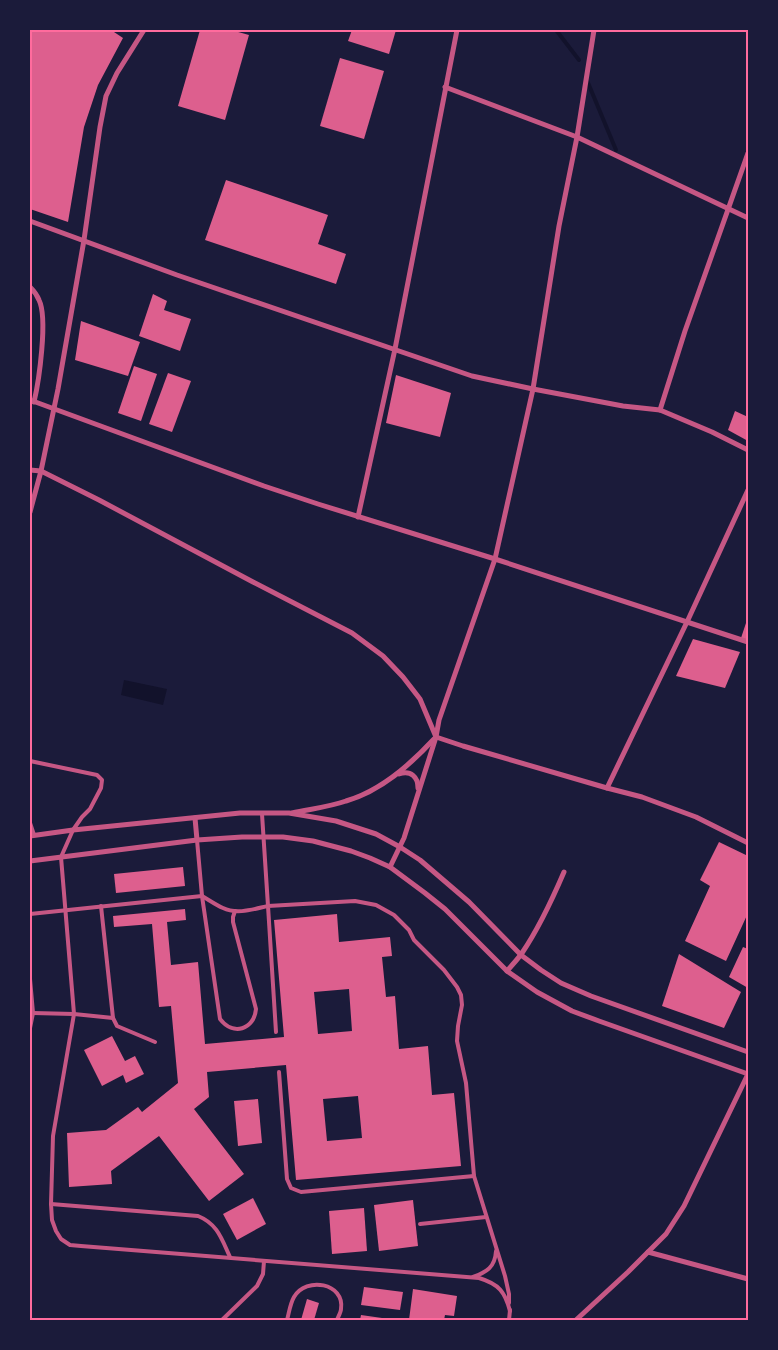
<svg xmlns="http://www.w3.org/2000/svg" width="778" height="1350" font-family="'Golos Text',sans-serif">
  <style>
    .water { fill: #12122b }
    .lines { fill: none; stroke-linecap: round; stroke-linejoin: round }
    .stream { stroke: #12122b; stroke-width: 4 }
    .building { fill: #dd5f8e; fill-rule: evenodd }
    .service { stroke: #c65784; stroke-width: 4 }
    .minor { stroke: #c65784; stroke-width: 5 }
    .neatline { fill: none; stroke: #ff6b9d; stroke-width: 2 }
  </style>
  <rect width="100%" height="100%" fill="#1b1b3a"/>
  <path class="water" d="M124 680 167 689 163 705 121 695Z"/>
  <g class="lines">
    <g class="stream">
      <path d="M556 30 579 60"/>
      <path d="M586 78 616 150"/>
    </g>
  </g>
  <g class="building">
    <path d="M30 30H111L123 38 98 85 84 127 68 222 30 209Z"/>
    <path d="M200 30H231L249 35 225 120 178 106Z"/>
    <path d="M352 30H396L389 54 348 41Z"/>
    <path d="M340 58 384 71 364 139 320 126Z"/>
    <path d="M226 180 328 215 318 244 346 254 336 284 205 240Z"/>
    <path d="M153 294 167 301 164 310 191 319 180 351 139 336Z"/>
    <path d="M81 321 140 342 128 376 75 360Z"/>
    <path d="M134 366 157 374 141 421 118 413Z"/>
    <path d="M168 373 191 381 172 432 149 424Z"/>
    <path d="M396 375 451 393 440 437 386 423Z"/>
    <path d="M735 411 748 417V441L728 430Z"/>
    <path d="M748 617V644L740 641Z"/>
    <path d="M693 639 740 652 725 688 676 676Z"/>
    <path d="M719 842 748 856V913L726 961 685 941 710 886 700 880Z"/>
    <path d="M183 867 185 886 116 893 114 874Z"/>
    <path d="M185 909 186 920 167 922 171 965 198 962 205 1044 284 1037 274 920 337 914 339 942 390 937 392 956 382 957 386 997 395 996 399 1049 428 1046 432 1095 454 1093 461 1166 296 1180 286 1065 207 1072 209 1097 194 1109 244 1174 209 1201 159 1136 111 1171 112 1184 69 1187 67 1133 106 1130 138 1107 142 1112 178 1083 171 1006 159 1007 152 924 114 927 113 916ZM349 989 352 1031 318 1034 314 992ZM358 1096 362 1138 327 1141 323 1099Z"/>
    <path d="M743 947 748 949V988L729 977Z"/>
    <path d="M679 954 741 992 724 1028 662 1006Z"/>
    <path d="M112 1036 125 1061 135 1056 144 1074 126 1083 123 1075 102 1086 84 1050Z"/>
    <path d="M258 1099 262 1143 238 1146 234 1101Z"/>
    <path d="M253 1198 266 1224 237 1240 223 1214Z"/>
    <path d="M413 1200 418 1246 379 1251 374 1205Z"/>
    <path d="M364 1208 367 1251 332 1254 329 1211Z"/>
    <path d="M364 1287 403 1292 400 1310 361 1305Z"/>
    <path d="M413 1289 457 1296 454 1316 445 1315 444 1320H409Z"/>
    <path d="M307 1299 319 1303 314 1320H301Z"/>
    <path d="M361 1315 389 1319V1320H360Z"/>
  </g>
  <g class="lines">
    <g class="service">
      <path d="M30 761 97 775 102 780 101 788 90 809 82 817 73 830 61 857 74 1014 53 1136 51 1204 52 1220 56 1231 61 1239 70 1245 81 1246 479 1278C499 1284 505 1292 510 1311"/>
      <path d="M30 823 34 835"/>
      <path d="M202 896 220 1019C233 1036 254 1030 256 1009L233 922V917L235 911"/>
      <path d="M202 896C209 900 216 905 223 908 237 915 254 909 268 906L262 814"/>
      <path d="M101 906 113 1018 117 1026 155 1042"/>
      <path d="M30 914 202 896 197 840"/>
      <path d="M30 979 33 1013 30 1028"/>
      <path d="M33 1013 74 1014 113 1018"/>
      <path d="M276 1032 268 906 355 901 376 905 394 915 409 930 414 940 444 970 457 987 461 995 462 1005 458 1026 457 1041 466 1083 474 1176 505 1276 509 1294V1303"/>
      <path d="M279 1072 287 1179 291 1188 301 1192 474 1176"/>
      <path d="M51 1204 198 1216C218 1224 222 1240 230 1257"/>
      <path d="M420 1224 486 1217"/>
      <path d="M473 1277C487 1272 495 1267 496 1251"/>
      <path d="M222 1320 257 1286 263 1274 264 1261"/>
      <path d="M287 1320C289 1313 290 1304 294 1297 306 1276 345 1283 341 1309 341 1312 338 1317 337 1320"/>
      <path d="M509 1320 510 1310"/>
    </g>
    <g class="minor">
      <path d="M445 87 577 137 748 218"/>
      <path d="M30 221 177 275 472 376 533 389 623 406 660 410 712 432 748 450"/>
      <path d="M30 287C33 290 37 295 39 300 48 318 39 381 34 402"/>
      <path d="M30 400 264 486 318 504 495 559 748 642"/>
      <path d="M660 410 685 331 748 153"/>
      <path d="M30 470 41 471 99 500 253 582 352 633 383 656 403 677 420 699 436 737 463 746 607 788 642 797 696 817 748 843"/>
      <path d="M30 512 41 471 58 389 84 240 100 127 106 96 117 73 144 30"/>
      <path d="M358 517 395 349 457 30"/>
      <path d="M399 774C411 770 418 777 418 788"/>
      <path d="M607 788 687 622 748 490"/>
      <path d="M292 813C310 809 329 807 346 801 381 791 410 765 434 739"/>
      <path d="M195 818 197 840"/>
      <path d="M30 836 73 830 240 813H289L336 821 376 834 400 847 420 860 469 902 521 955 541 970 561 983 591 996 748 1052"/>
      <path d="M30 861 197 840 242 837H283L313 841 351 851 370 858 390 867 425 893 445 909 507 971 537 992 572 1011 599 1021 748 1074"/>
      <path d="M390 867 404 838 436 737 439 720 495 559 533 389 559 226 577 137 594 30"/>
      <path d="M507 971C512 965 518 959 522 953 539 928 552 900 564 872"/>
      <path d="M648 1252 748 1279"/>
      <path d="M576 1320 628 1272 666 1234 684 1206 748 1074"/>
    </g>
  </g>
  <rect width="778" height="1350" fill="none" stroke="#1b1b3a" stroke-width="62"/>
  <rect x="31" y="31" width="716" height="1288" class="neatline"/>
</svg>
